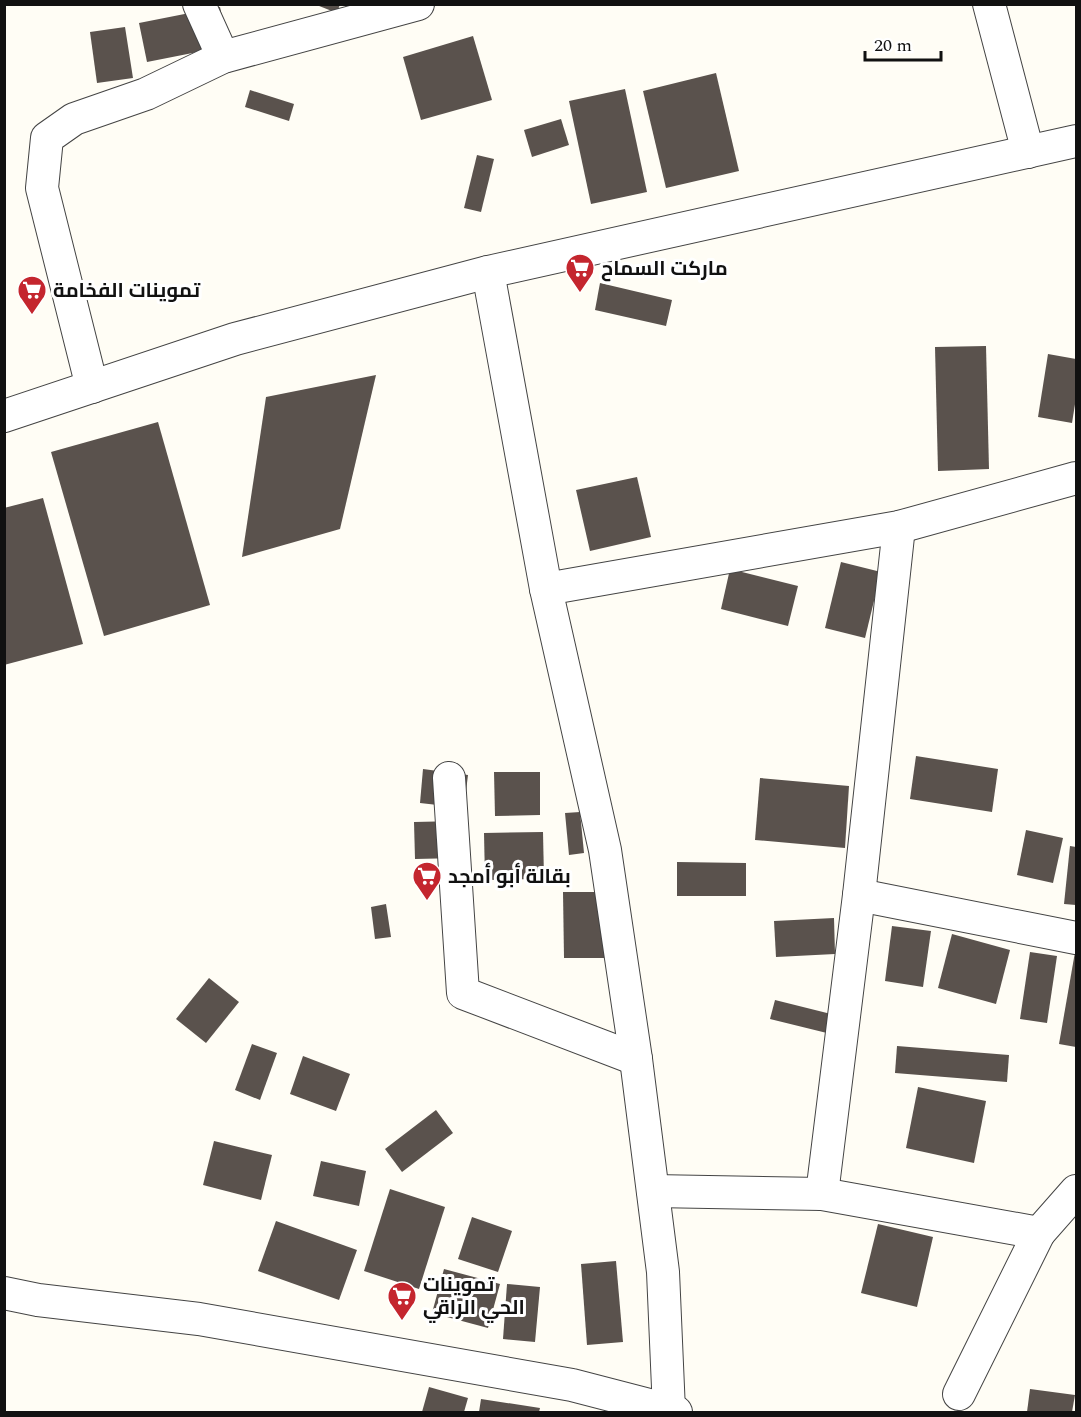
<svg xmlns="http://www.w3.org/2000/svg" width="1081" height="1417" font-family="Spectral,Cairo,serif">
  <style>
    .building { fill: #5a524d }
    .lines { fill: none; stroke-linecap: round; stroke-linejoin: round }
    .minor-casing { stroke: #444; stroke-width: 34 }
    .minor { stroke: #fff; stroke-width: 32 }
    .labels { text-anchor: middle; stroke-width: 6; stroke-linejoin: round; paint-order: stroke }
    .poi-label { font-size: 20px; font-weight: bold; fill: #111; stroke: #fff; text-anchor: start }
  </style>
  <rect width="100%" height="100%" fill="#fffdf5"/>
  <g class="building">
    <path d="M314 4H340L337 13Z"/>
    <path d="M220 7 228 46 147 62 139 23Z"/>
    <path d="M125 27 133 78 97 83 90 32Z"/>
    <path d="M473 36 492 100 421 120 403 57Z"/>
    <path d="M716 73 739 171 666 188 643 91Z"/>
    <path d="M625 89 647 192 591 204 569 101Z"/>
    <path d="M250 90 294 104 289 121 245 107Z"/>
    <path d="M561 119 569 145 532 157 524 130Z"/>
    <path d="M477 155 494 159 481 212 464 208Z"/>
    <path d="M600 283 672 300 666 326 595 310Z"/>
    <path d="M986 346 989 469 938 471 935 347Z"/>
    <path d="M1048 354 1076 359V398L1072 423 1038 417Z"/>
    <path d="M376 375 340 529 242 557 266 397Z"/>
    <path d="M158 422 210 605 104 636 51 452Z"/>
    <path d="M637 477 651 537 590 551 576 490Z"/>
    <path d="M43 498 83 644 4 665V508Z"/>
    <path d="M841 562 881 572 865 638 825 628Z"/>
    <path d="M730 569 798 586 788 626 721 609Z"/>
    <path d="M916 756 998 769 992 812 910 799Z"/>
    <path d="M423 769 468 775 464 808 420 803Z"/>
    <path d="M494 772H540V815L495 816Z"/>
    <path d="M760 778 849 786 845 848 755 840Z"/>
    <path d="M580 812 584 853 569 855 565 813Z"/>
    <path d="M458 821 459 858 415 859 414 822Z"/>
    <path d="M1026 830 1063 838 1053 883 1017 875Z"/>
    <path d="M543 832 544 879 485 880 484 833Z"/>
    <path d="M1070 846 1076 847V905L1064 904Z"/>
    <path d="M677 862 746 863V896H677Z"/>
    <path d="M563 892H607L608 958H564Z"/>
    <path d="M386 904 391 937 375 939 371 907Z"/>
    <path d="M834 918 835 954 776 957 774 921Z"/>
    <path d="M892 926 931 931 923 987 885 981Z"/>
    <path d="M952 934 1010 950 996 1004 938 988Z"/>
    <path d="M1030 952 1057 956 1047 1023 1020 1019Z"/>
    <path d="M1075 952H1076V1047L1059 1044Z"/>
    <path d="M209 978 239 1002 206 1043 176 1019Z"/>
    <path d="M775 1000 839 1016 835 1035 770 1019Z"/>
    <path d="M252 1044 277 1053 260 1100 235 1090Z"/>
    <path d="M897 1046 1009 1055 1007 1082 895 1073Z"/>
    <path d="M303 1056 350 1074 336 1111 290 1094Z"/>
    <path d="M918 1087 986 1101 974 1163 906 1148Z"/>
    <path d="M436 1110 453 1133 402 1172 385 1149Z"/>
    <path d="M214 1141 272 1155 261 1200 203 1185Z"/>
    <path d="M321 1161 366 1171 359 1206 313 1196Z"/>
    <path d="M390 1189 445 1207 419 1289 364 1271Z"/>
    <path d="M472 1217 512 1231 498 1272 458 1259Z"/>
    <path d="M276 1221 357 1250 339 1300 258 1271Z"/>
    <path d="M878 1224 933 1237 917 1307 861 1293Z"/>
    <path d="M616 1261 623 1342 587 1345 581 1264Z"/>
    <path d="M444 1269 500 1284 488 1328 432 1313Z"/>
    <path d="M507 1284 540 1287 535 1342 503 1339Z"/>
    <path d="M429 1387 468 1398 464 1412H422Z"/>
    <path d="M1030 1389 1075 1395 1072 1412H1027Z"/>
    <path d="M481 1399 540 1408 539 1412H479Z"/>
  </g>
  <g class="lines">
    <g class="minor-casing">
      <g id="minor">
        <path d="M199 4 223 57"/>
        <path d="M989 4 1028 152"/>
        <path d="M488 272 546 589 605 850 636 1059 663 1272 669 1411"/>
        <path d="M92 387 42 188 47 138 74 119 146 94 223 57 418 4"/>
        <path d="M4 416 235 339 488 272 1076 141"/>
        <path d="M546 589 899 527 1076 478"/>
        <path d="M449 778 463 993 636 1059"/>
        <path d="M859 895 1076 938"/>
        <path d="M653 1191 822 1194 859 895 899 527"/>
        <path d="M822 1194 1039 1233 1076 1191"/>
        <path d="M4 1293 38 1300 199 1319 572 1385 676 1412"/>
        <path d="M959 1394 1039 1233"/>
      </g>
    </g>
    <use href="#minor" class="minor"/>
  </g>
  <defs>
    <g id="supermarket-pin" transform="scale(1.5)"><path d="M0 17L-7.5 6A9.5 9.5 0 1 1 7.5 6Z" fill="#c4262e" stroke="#fff"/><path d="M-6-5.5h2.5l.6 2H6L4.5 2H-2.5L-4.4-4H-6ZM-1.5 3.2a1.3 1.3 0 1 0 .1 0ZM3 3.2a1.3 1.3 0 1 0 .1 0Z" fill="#fff"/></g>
  </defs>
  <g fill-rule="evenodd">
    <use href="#supermarket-pin" x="580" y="268"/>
    <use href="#supermarket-pin" x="32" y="290"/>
    <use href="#supermarket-pin" x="427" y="876"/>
    <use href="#supermarket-pin" x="402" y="1296"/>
  </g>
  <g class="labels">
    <g class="poi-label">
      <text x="601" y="275">ماركت السماح</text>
      <text x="53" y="297">تموينات الفخامة</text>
      <text x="448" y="883">بقالة أبو أمجد</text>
      <text x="423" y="1291">تموينات<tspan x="423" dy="23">الحي الراقي</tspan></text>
    </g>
  </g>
  <rect width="1081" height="1417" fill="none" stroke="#111111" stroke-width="12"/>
  <path d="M865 51v9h76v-9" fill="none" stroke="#111111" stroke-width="3"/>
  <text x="874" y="51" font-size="18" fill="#111111" stroke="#ffffff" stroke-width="4.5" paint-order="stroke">20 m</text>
</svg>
